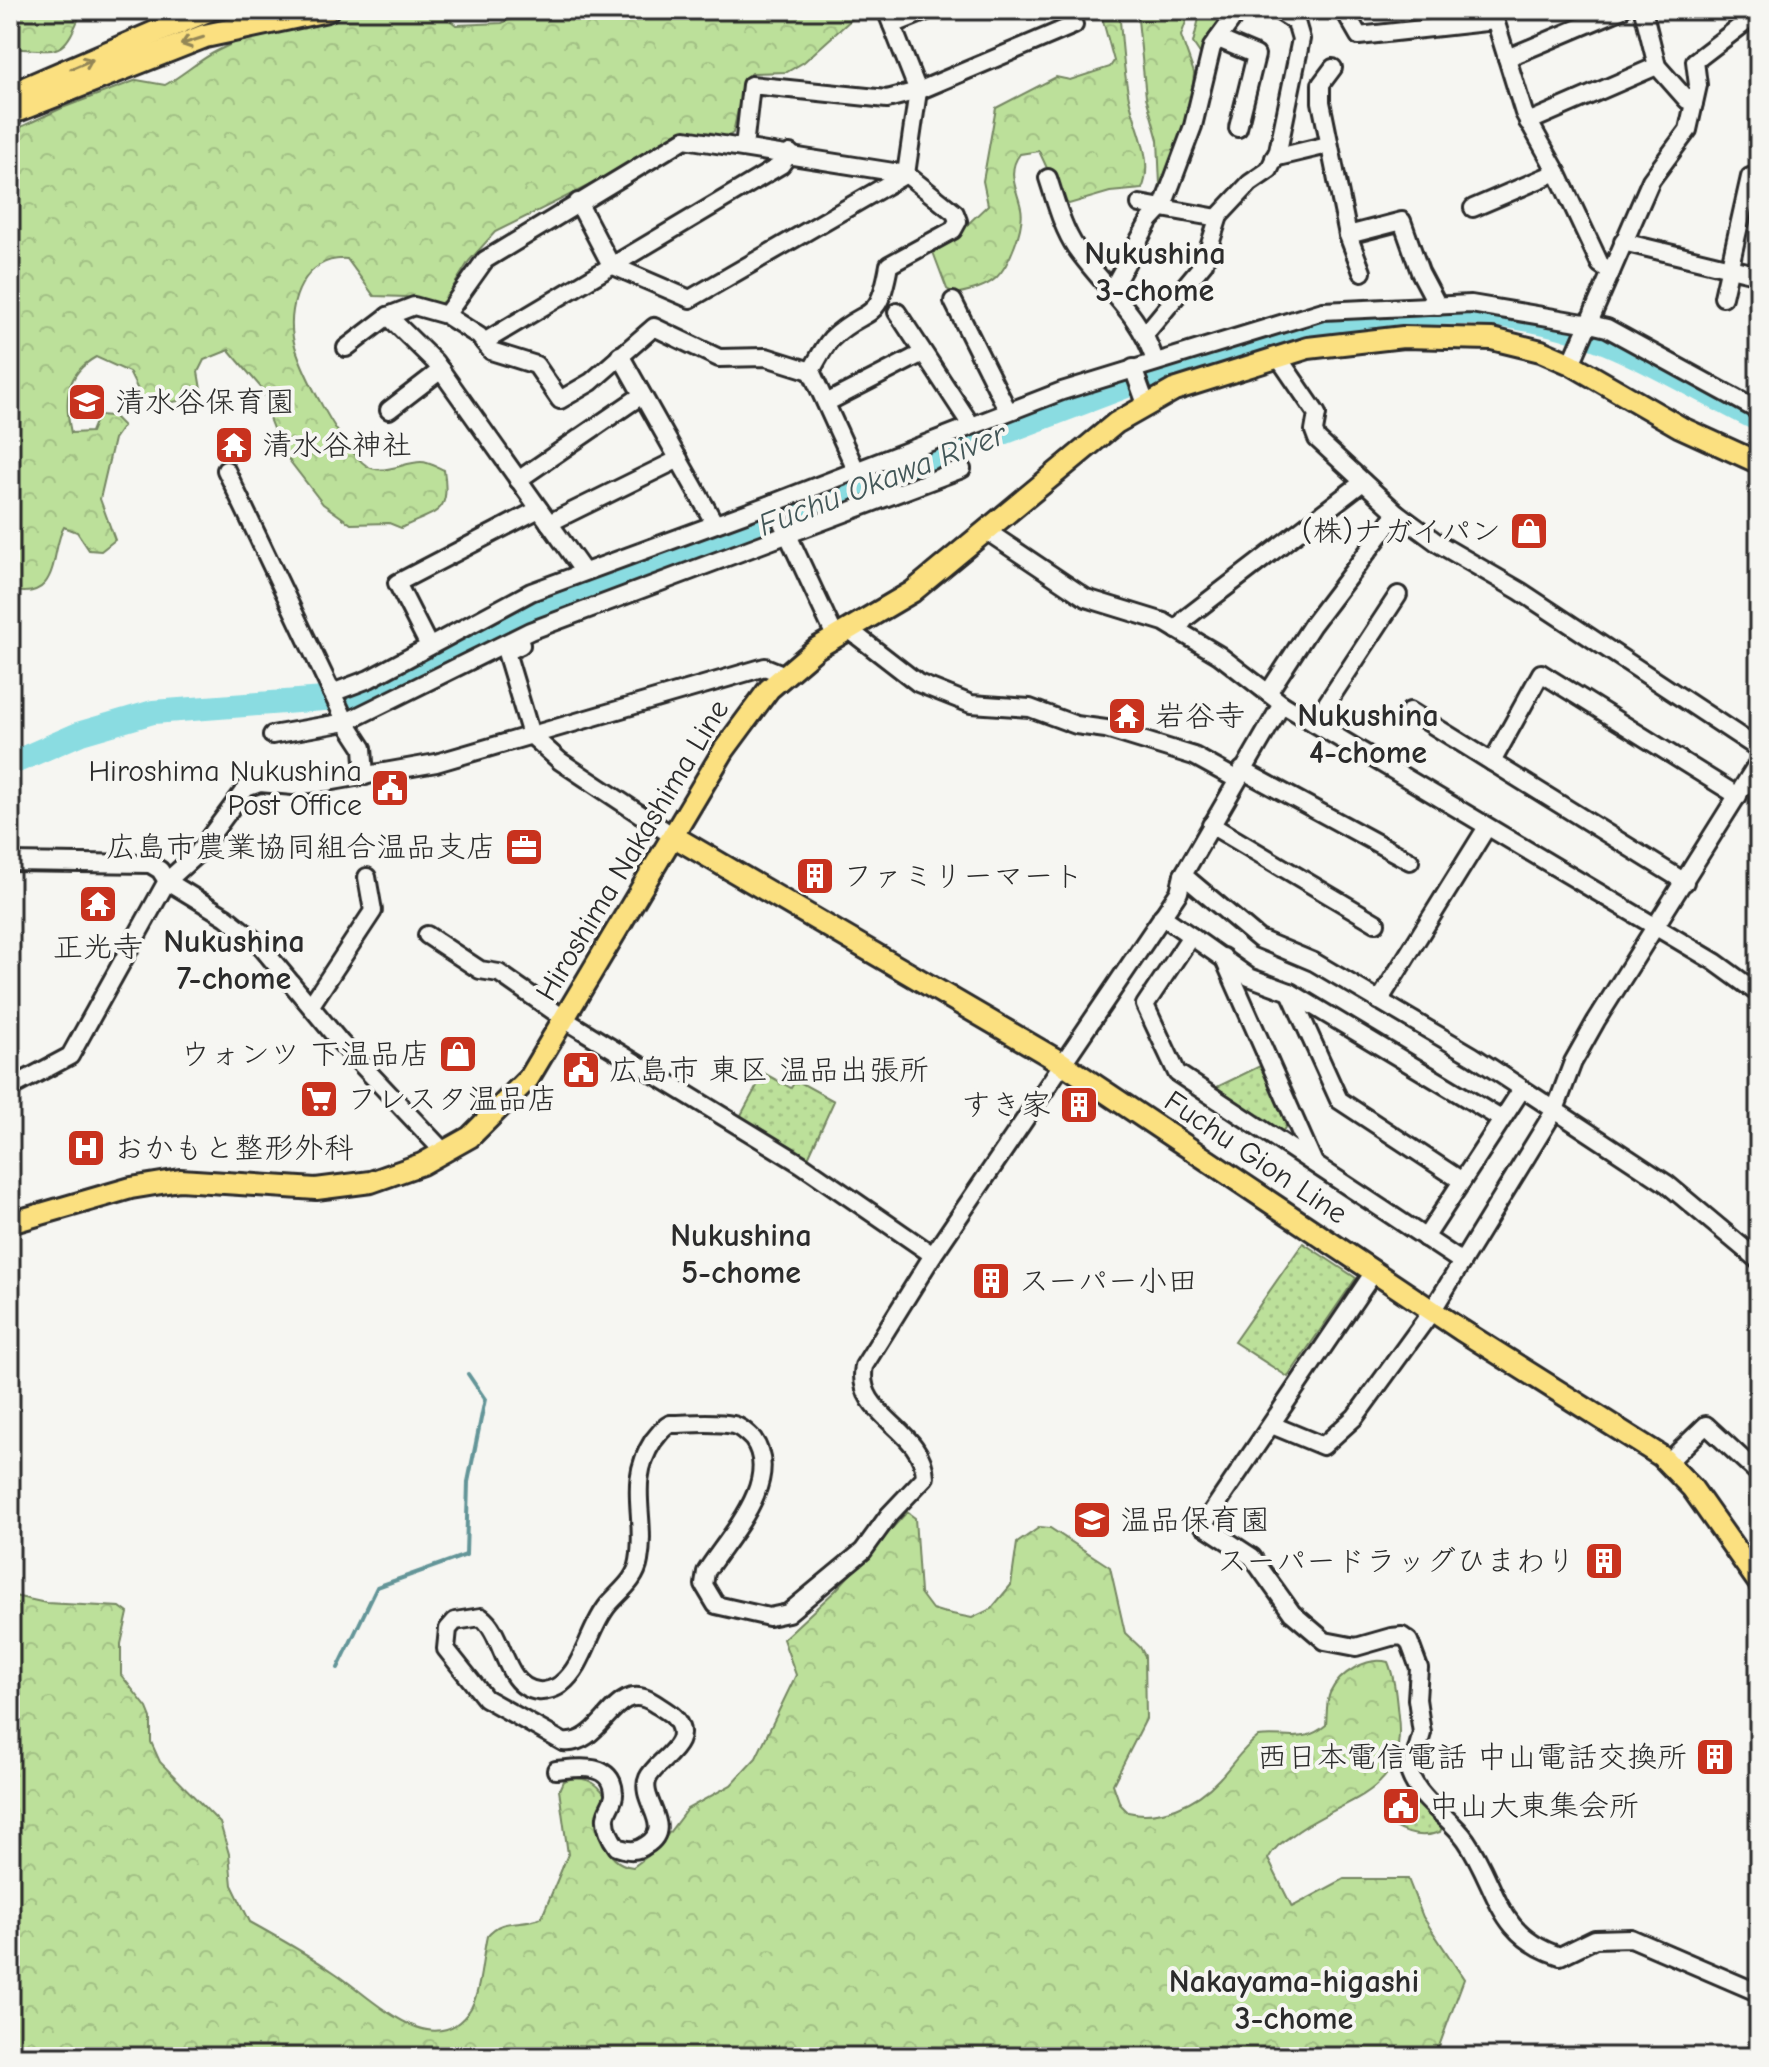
<svg xmlns="http://www.w3.org/2000/svg" width="1769" height="2067" font-family="'Comic Neue','Klee One',sans-serif">
  <style>
    .forest { fill: url(#forest-crowns); stroke: #748662; stroke-width: 2 }
    .park { fill: url(#park-dots); stroke: #748662; stroke-width: 2 }
    .lines { fill: none; stroke-linecap: round; stroke-linejoin: round }
    .stream { stroke: #649598; stroke-width: 4 }
    .river { stroke: #8adce1; stroke-width: 24 }
    .minor-casing { stroke: #2b2b2b; stroke-width: 22 }
    .major-casing { stroke: #2b2b2b; stroke-width: 26 }
    .highway-casing { stroke: #2b2b2b; stroke-width: 28 }
    .minor { stroke: #f6f6f2; stroke-width: 16 }
    .major { stroke: #fbe080; stroke-width: 20 }
    .highway { stroke: #fbe080; stroke-width: 22 }
    .oneway { stroke: #938656 }
    .labels { text-anchor: middle; stroke-width: 8; stroke-linejoin: round; paint-order: stroke }
    .poi-label { font-size: 30px; fill: #2b2b2b; stroke: #f6f6f2; text-anchor: start }
    .street-label { font-size: 30px; fill: #2b2b2b; stroke: #f6f6f2 }
    .neighbourhood-label { font-size: 32px; font-weight: bold; fill: #2b2b2b; stroke: #f6f6f2 }
    .water-label { font-size: 32px; font-style: italic; fill: #435758; stroke: #f6f6f2 }
  </style>
  <defs>
    <pattern id="forest-crowns" width="20" height="18" patternUnits="userSpaceOnUse" patternTransform="scale(2)"><rect width="20" height="18" fill="#bce09a"/><path d="M2 6a3 3 0 1 1 6 0M12 15a3 3 0 1 1 6 0" fill="none" stroke="#a2c085"/></pattern>
    <pattern id="park-dots" width="8" height="8" patternUnits="userSpaceOnUse" patternTransform="scale(2)"><rect width="8" height="8" fill="#bce09a"/><path d="M2 2h.1M6 6h.1" fill="none" stroke="#a2c085" stroke-width="1.8" stroke-linecap="round"/></pattern>
  </defs>
  <rect width="100%" height="100%" fill="#f6f6f2"/>
  <filter id="ink" filterUnits="userSpaceOnUse"><feTurbulence type="fractalNoise" baseFrequency=".0125" numOctaves="2"/><feDisplacementMap in="SourceGraphic" scale="16" xChannelSelector="R" yChannelSelector="G"/><feConvolveMatrix kernelMatrix="1 2 1 2 8 2 1 2 1" color-interpolation-filters="sRGB"/></filter>
  <g filter="url(#ink)">
    <g class="forest">
      <path d="M10 10H82C63 59 59 51 10 48Z"/>
      <path d="M385 10H437L456 25 502 23 532 10H862L804 62 787 72 752 73 744 82 733 133 727 137 679 131 600 180 495 232 469 261 445 300 438 305 406 297 374 296 347 259C305 256 287 302 293 338 298 367 343 450 367 466 383 476 404 462 421 462 429 462 437 467 444 470 451 515 437 510 401 528L389 523 351 524 323 504 282 451 270 421 264 391 229 350 204 360 198 372 202 395 192 404 178 401 157 405 141 396 129 372 96 357C65 374 64 401 71 433L91 432 98 415 113 416 123 426 114 439 100 499 115 540 101 551 89 550 77 532 64 527C50 549 62 603 10 590V132L62 108 137 80 165 85C183 75 199 60 217 51 270 24 327 16 385 10Z"/>
      <path d="M1100 10H1119C1122 39 1123 69 1129 98 1135 127 1155 159 1142 189L1110 192 1069 204 1062 200 1039 151 1020 154C1006 172 1017 189 1021 208 1025 226 1009 266 996 278 985 288 969 291 955 294L947 289 933 252 951 240 988 205 983 181 996 108 1056 77 1070 80 1110 67 1114 61Z"/>
      <path d="M1137 10H1190L1181 36 1194 73 1191 107 1164 185H1160L1158 140 1146 97Z"/>
      <path d="M1201 10H1232L1201 55 1193 43Z"/>
      <path d="M907 1512 915 1518 920 1593 932 1609 942 1612 972 1618 991 1609 1011 1585 1017 1543 1040 1527 1050 1528 1110 1567 1125 1633 1140 1647 1145 1656 1146 1719 1113 1784 1120 1804 1128 1812C1160 1820 1197 1803 1219 1779 1233 1764 1242 1749 1258 1737 1285 1733 1303 1745 1326 1725 1327 1715 1326 1702 1330 1693 1339 1673 1368 1656 1388 1662 1395 1679 1396 1698 1398 1716 1408 1796 1346 1796 1294 1834 1284 1841 1274 1847 1268 1859L1292 1907 1344 1879H1408L1423 1917 1464 1979 1435 2057H10V1595L46 1603 120 1607 128 1613 121 1644V1675L147 1708 151 1718V1742L160 1762 220 1823 229 1854 232 1885 250 1922C279 1938 307 1954 335 1973 369 1995 435 2067 471 2008 481 1989 482 1958 487 1936 503 1916 521 1927 542 1917L568 1854 559 1790 563 1781C581 1775 597 1780 606 1797 598 1822 600 1863 633 1867L656 1850 687 1809 731 1785 756 1758 796 1675 783 1639 836 1590Z"/>
    </g>
    <g class="park">
      <path d="M1262 1065 1289 1121 1281 1134 1213 1089Z"/>
      <path d="M764 1073 791 1088 796 1080 834 1101 808 1158 740 1117Z"/>
      <path d="M1303 1243 1356 1278 1288 1377 1234 1342Z"/>
      <path d="M1419 1801 1443 1825 1440 1832C1424 1838 1410 1836 1395 1827Z"/>
    </g>
    <g class="lines">
      <path class="stream" d="M338 1668 377 1587 466 1555 468 1482 485 1399 468 1374"/>
      <path class="river" d="M10 764 81 733 153 712 350 697 493 627 1166 371C1299 329 1439 287 1578 332 1640 353 1700 391 1759 420"/>
      <g class="minor-casing">
        <g id="minor">
          <path d="M1344 10 1359 36 1495 21"/>
          <path d="M1492 10 1524 113 1557 172 1600 264 1611 272"/>
          <path d="M1643 10 1657 66 1687 100 1694 103"/>
          <path d="M892 25 929 10"/>
          <path d="M1218 39 1256 55 1238 128"/>
          <path d="M1507 58 1621 10"/>
          <path d="M1333 68 1321 84V102L1348 235 1402 221 1420 272 1438 306"/>
          <path d="M1528 122 1657 66"/>
          <path d="M744 147 751 85 887 99 918 91 1074 25 1066 10"/>
          <path d="M1274 158 1328 145"/>
          <path d="M1048 178C1056 202 1062 227 1076 248 1104 288 1140 313 1155 361"/>
          <path d="M578 202 611 265 690 299 906 174 918 91 886 10"/>
          <path d="M1140 204 1218 218"/>
          <path d="M1473 208 1557 172"/>
          <path d="M1348 235 1362 272"/>
          <path d="M1623 242 1759 275"/>
          <path d="M1111 291 1150 220 1163 206 1193 126 1212 47 1239 10"/>
          <path d="M1723 297 1750 177 1759 174"/>
          <path d="M953 301 1008 411"/>
          <path d="M897 312 971 425"/>
          <path d="M446 315 485 260 685 139 906 174 955 213 958 221 953 230 889 265C878 328 867 304 831 339 823 348 817 361 811 371L856 470"/>
          <path d="M388 316 435 362 584 572"/>
          <path d="M1146 333 1204 263 1219 216 1250 183 1269 170 1278 151 1301 39 1296 22 1277 10"/>
          <path d="M484 342 781 165 790 153"/>
          <path d="M346 348 388 316 414 306 446 315 479 336 491 351 536 365 560 400 591 382 654 327 719 358 766 357 811 371"/>
          <path d="M620 355 715 524"/>
          <path d="M1278 357 1317 414 1314 431 1317 439 1397 513 1439 544 1520 591 1759 749"/>
          <path d="M1571 364 1651 180 1688 130 1698 85 1695 61 1759 12"/>
          <path d="M1133 368 1146 404"/>
          <path d="M826 403 923 353"/>
          <path d="M389 410 441 370"/>
          <path d="M226 470 346 722 363 748 365 776"/>
          <path d="M518 480 642 395"/>
          <path d="M773 503 835 636"/>
          <path d="M549 523 679 459"/>
          <path d="M988 532 1086 598 1164 622 1219 655 1282 704 1715 962 1759 994"/>
          <path d="M853 628 856 635 918 683 971 704 1030 708 1076 725 1106 729 1194 756 1236 779"/>
          <path d="M1177 630 1186 618 1363 482"/>
          <path d="M521 645 506 652 531 735 560 761 673 836"/>
          <path d="M429 646 397 583 539 509"/>
          <path d="M332 693 369 679 531 592 773 503 1062 391 1323 311 1471 304 1590 324 1607 328 1759 411"/>
          <path d="M1268 693 1312 625 1397 513"/>
          <path d="M1410 711 1685 882"/>
          <path d="M1314 723 1398 595"/>
          <path d="M272 735 346 722 530 631 962 469"/>
          <path d="M1492 762 1541 673 1738 796"/>
          <path d="M1242 770 1410 861"/>
          <path d="M1211 825 1376 923"/>
          <path d="M10 862 150 864 160 870 167 881 226 917 258 943 341 1043 445 1153"/>
          <path d="M1183 875 1259 939 1314 962 1473 1056 1667 1184 1759 1261"/>
          <path d="M1162 916 1191 936 1145 1005 1177 1073 1462 1262"/>
          <path d="M427 935 480 970 499 973 572 1024 801 1164 933 1255"/>
          <path d="M1191 936 1249 977 1290 992 1501 1119"/>
          <path d="M1223 957 1314 1163"/>
          <path d="M1290 992 1339 1100 1462 1181"/>
          <path d="M1379 1001 1487 827"/>
          <path d="M311 1005 373 911 367 877"/>
          <path d="M10 1088 70 1056 167 881 197 854 246 788 260 783 293 786 327 782 436 763 765 667 785 675"/>
          <path d="M1425 1238 1522 1089"/>
          <path d="M1374 1272 1203 1525 1252 1557 1292 1613 1325 1641 1356 1647 1391 1637 1402 1636 1409 1641 1419 1668 1417 1699 1422 1733 1410 1774C1420 1801 1450 1817 1466 1840 1499 1888 1495 1935 1560 1956L1595 1939 1631 1938 1759 1993"/>
          <path d="M1272 1425 1323 1446 1355 1417 1432 1311 1555 1110 1573 1062 1596 1021 1759 761"/>
          <path d="M1668 1462 1706 1425 1759 1474"/>
          <path d="M556 1770C577 1768 612 1761 614 1793 615 1801 607 1809 606 1817 605 1828 611 1839 617 1847 628 1851 637 1852 646 1845 676 1827 638 1800 648 1778 657 1759 697 1744 674 1717 669 1712 660 1707 654 1703 613 1676 604 1747 563 1742L485 1698 446 1649 448 1629 455 1621 481 1617C505 1634 503 1687 538 1691 545 1692 557 1688 561 1684 585 1665 589 1628 608 1605 620 1591 636 1580 639 1561 647 1516 626 1483 653 1441 659 1434 662 1428 670 1424 689 1424 714 1421 733 1425 740 1426 748 1434 753 1439 783 1481 728 1537 706 1572L704 1585 716 1605 769 1617 788 1613 863 1551 889 1515 925 1477C923 1427 854 1417 864 1366L933 1255 1179 892 1183 875 1282 704"/>
        </g>
      </g>
      <g class="major-casing">
        <g id="major">
          <path d="M673 836 1062 1063 1461 1330 1661 1456 1692 1488 1759 1583"/>
          <path d="M10 1223 131 1188 180 1180 316 1189 371 1182 422 1164 470 1137 528 1079 724 750 769 689 817 648 912 592 1116 423 1174 390 1308 348 1403 337 1492 339 1541 351 1571 364 1680 427 1759 463"/>
        </g>
      </g>
      <g class="highway-casing">
        <g id="highway">
          <path d="M10 95 208 10"/>
          <path d="M10 113 205 36 327 10"/>
        </g>
      </g>
      <use href="#minor" class="minor"/>
      <use href="#major" class="major"/>
      <use href="#highway" class="highway"/>
    </g>
    <defs><path id="oneway-shaft" d="M-6 0H5M1.5-3L5.5 0L1.5 3" fill="none" stroke-width="1.6" stroke-linecap="round" stroke-linejoin="round" transform="scale(2)"/></defs>
    <g class="oneway">
      <use href="#oneway-shaft" transform="translate(192 41) rotate(162)"/>
      <use href="#oneway-shaft" transform="translate(82 64) rotate(-23)"/>
    </g>
  </g>
  <defs>
    <g id="school-square" transform="scale(2)"><rect x="-9" y="-9" width="18" height="18" rx="4" fill="#c8321e" stroke="#f6f6f2"/><path d="M0-5L7-2L0 1L-7-2ZM-4 1L0 2.5L4 1V4Q0 6-4 4Z" fill="#fff"/></g>
    <g id="temple-square" transform="scale(2)"><rect x="-9" y="-9" width="18" height="18" rx="4" fill="#c8321e" stroke="#f6f6f2"/><path d="M0-6L5-2H3V0L6.5 2.5H4V6H1.5V3h-3V6H-4V2.5H-6.5L-3 0V-2H-5Z" fill="#fff"/></g>
    <g id="shop-square" transform="scale(2)"><rect x="-9" y="-9" width="18" height="18" rx="4" fill="#c8321e" stroke="#f6f6f2"/><path d="M-5-2.5h2.3a2.7 3.5 0 0 1 5.4 0H5L5.5 6h-11ZM-1.5-2.5h3a1.5 2.3 0 0 0-3 0Z" fill="#fff"/></g>
    <g id="civic-square" transform="scale(2)"><rect x="-9" y="-9" width="18" height="18" rx="4" fill="#c8321e" stroke="#f6f6f2"/><path d="M-.6-6.5H3V-4.5H.6V-3L4-1V1h2V6H-6V1h2V-1L-.6-3ZM-1.2 2.5V6h2.4V2.5Z" fill="#fff"/></g>
    <g id="office-square" transform="scale(2)"><rect x="-9" y="-9" width="18" height="18" rx="4" fill="#c8321e" stroke="#f6f6f2"/><path d="M-6-3h4V-5.5h4V-3h4V5H-6ZM-1-4.5V-3h2v-1.5ZM-6 0V1H6V0Z" fill="#fff"/></g>
    <g id="building-square" transform="scale(2)"><rect x="-9" y="-9" width="18" height="18" rx="4" fill="#c8321e" stroke="#f6f6f2"/><path d="M-4-6H4V6H1V3H-1V6H-4ZM-2.5-4.3h1.7v1.8h-1.7ZM.8-4.3h1.7v1.8H.8ZM-2.5-1h1.7V.8h-1.7ZM.8-1h1.7V.8H.8Z" fill="#fff"/></g>
    <g id="supermarket-square" transform="scale(2)"><rect x="-9" y="-9" width="18" height="18" rx="4" fill="#c8321e" stroke="#f6f6f2"/><path d="M-6-5.5h2.5l.6 2H6L4.5 2H-2.5L-4.4-4H-6ZM-1.5 3.2a1.3 1.3 0 1 0 .1 0ZM3 3.2a1.3 1.3 0 1 0 .1 0Z" fill="#fff"/></g>
    <g id="hospital-square" transform="scale(2)"><rect x="-9" y="-9" width="18" height="18" rx="4" fill="#c8321e" stroke="#f6f6f2"/><path d="M-5-5h3v3.5h4V-5h3V5h-3V1.5h-4V5h-3Z" fill="#fff"/></g>
  </defs>
  <g fill-rule="evenodd">
    <use href="#school-square" x="87" y="402"/>
    <use href="#temple-square" x="234" y="445"/>
    <use href="#shop-square" x="1529" y="531"/>
    <use href="#temple-square" x="1127" y="716"/>
    <use href="#civic-square" x="390" y="788"/>
    <use href="#office-square" x="524" y="847"/>
    <use href="#building-square" x="815" y="876"/>
    <use href="#temple-square" x="98" y="904"/>
    <use href="#shop-square" x="458" y="1054"/>
    <use href="#civic-square" x="581" y="1070"/>
    <use href="#supermarket-square" x="319" y="1099"/>
    <use href="#building-square" x="1079" y="1105"/>
    <use href="#hospital-square" x="86" y="1148"/>
    <use href="#building-square" x="991" y="1281"/>
    <use href="#school-square" x="1092" y="1520"/>
    <use href="#building-square" x="1604" y="1561"/>
    <use href="#building-square" x="1715" y="1757"/>
    <use href="#civic-square" x="1401" y="1806"/>
  </g>
  <g class="labels">
    <g class="poi-label">
      <text x="115" y="412">清水谷保育園</text>
      <text x="262" y="455">清水谷神社</text>
      <text x="1501" y="541" text-anchor="end">(株)ナガイパン</text>
      <text x="1155" y="726">岩谷寺</text>
      <text x="362" y="781" text-anchor="end">Hiroshima Nukushina<tspan x="362" dy="34">Post Office</tspan></text>
      <text x="496" y="857" text-anchor="end">広島市農業協同組合温品支店</text>
      <text x="843" y="886">ファミリーマート</text>
      <text x="98" y="957" text-anchor="middle">正光寺</text>
      <text x="430" y="1064" text-anchor="end">ウォンツ 下温品店</text>
      <text x="609" y="1080">広島市 東区 温品出張所</text>
      <text x="347" y="1109">フレスタ温品店</text>
      <text x="1051" y="1115" text-anchor="end">すき家</text>
      <text x="114" y="1158">おかもと整形外科</text>
      <text x="1019" y="1291">スーパー小田</text>
      <text x="1120" y="1530">温品保育園</text>
      <text x="1576" y="1571" text-anchor="end">スーパードラッグひまわり</text>
      <text x="1687" y="1767" text-anchor="end">西日本電信電話 中山電話交換所</text>
      <text x="1429" y="1816">中山大東集会所</text>
    </g>
    <g class="street-label">
      <text transform="translate(632 850) rotate(-59)" y="10">Hiroshima Nakashima Line</text>
      <text transform="translate(1256 1157) rotate(34)" y="10">Fuchu Gion Line</text>
    </g>
    <g class="neighbourhood-label">
      <text x="1155" y="264">Nukushina<tspan x="1155" dy="37">3-chome</tspan></text>
      <text x="1368" y="726">Nukushina<tspan x="1368" dy="37">4-chome</tspan></text>
      <text x="234" y="952">Nukushina<tspan x="234" dy="37">7-chome</tspan></text>
      <text x="741" y="1246">Nukushina<tspan x="741" dy="37">5-chome</tspan></text>
      <text x="1294" y="1992">Nakayama-higashi<tspan x="1294" dy="37">3-chome</tspan></text>
    </g>
    <g class="water-label">
      <text transform="translate(882 479) rotate(-21)" y="11">Fuchu Okawa River</text>
    </g>
  </g>
  <rect width="1769" height="2067" fill="none" stroke="#f6f6f2" stroke-width="40"/>
  <rect x="20" y="20" width="1729" height="2027" fill="none" stroke="#2b2b2b" stroke-width="3" filter="url(#ink)"/>
</svg>
